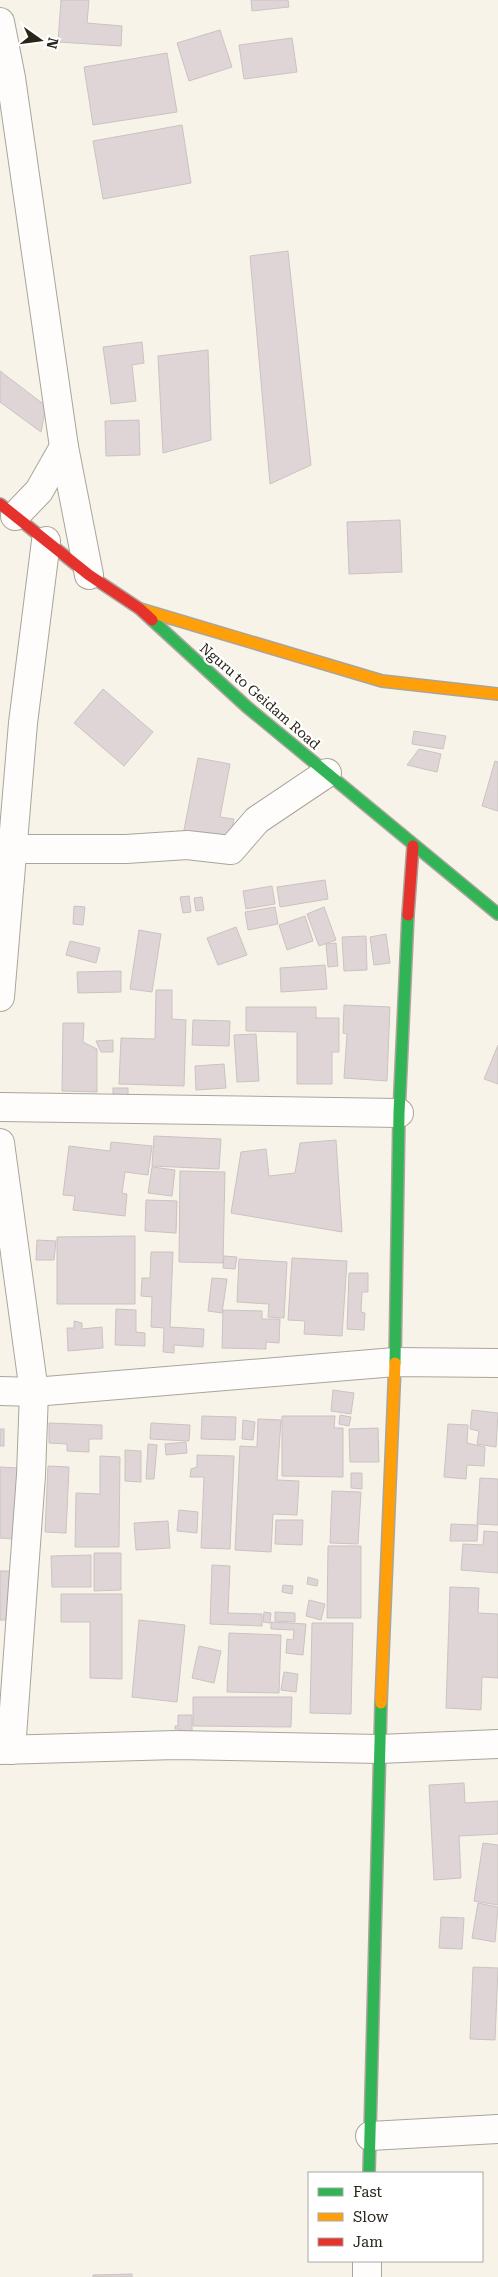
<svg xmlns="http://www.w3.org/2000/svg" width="498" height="2277" font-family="'Roboto Serif',serif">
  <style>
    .building { fill: #dfd5d6; stroke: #cac3c2 }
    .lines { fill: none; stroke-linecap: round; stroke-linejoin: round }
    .street-casing { stroke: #a9a59b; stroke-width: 30 }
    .fast-casing { stroke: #a9a59b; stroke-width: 14 }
    .slow-casing { stroke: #a9a59b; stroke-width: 14 }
    .jam-casing { stroke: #a9a59b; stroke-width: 14 }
    .street { stroke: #fefdfc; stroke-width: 28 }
    .fast { stroke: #30b455; stroke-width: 11 }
    .slow { stroke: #ff9f0a; stroke-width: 11 }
    .jam { stroke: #e5322d; stroke-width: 11 }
    .labels { text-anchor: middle; stroke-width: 4.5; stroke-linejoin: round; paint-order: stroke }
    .street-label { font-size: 14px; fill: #2a251b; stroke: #fff }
  </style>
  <rect width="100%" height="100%" fill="#f7f3e9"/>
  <g class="building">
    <path d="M61 0H89L87 23 122 26 121 46 58 42Z"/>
    <path d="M251 0H288L289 7 252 11Z"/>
    <path d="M220 30 232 67 189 81 177 43Z"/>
    <path d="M292 38 297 72 244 79 239 45Z"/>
    <path d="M167 53 177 112 93 125 84 67Z"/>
    <path d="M182 125 191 183 103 199 93 141Z"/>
    <path d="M288 251 311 465 270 484 250 256Z"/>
    <path d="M142 342 144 363 132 365 136 401 111 404 103 347Z"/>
    <path d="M208 350 211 440 163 453 158 356Z"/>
    <path d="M0 371 46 406 41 432 0 402Z"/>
    <path d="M139 420 140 455 106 456 105 421Z"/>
    <path d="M400 520 402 572 349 574 347 522Z"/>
    <path d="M103 689 153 732 124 766 74 723Z"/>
    <path d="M414 731 446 736 443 749 412 744Z"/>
    <path d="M419 749 441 754 437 772 407 765Z"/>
    <path d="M198 758 230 764 220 817 234 819 229 843 183 835Z"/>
    <path d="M495 761 498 762V811L482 806Z"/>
    <path d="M325 880 328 899 280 907 277 887Z"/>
    <path d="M272 886 275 904 246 909 243 891Z"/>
    <path d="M189 896 191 912 183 913 180 897Z"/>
    <path d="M202 897 204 910 196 911 194 898Z"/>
    <path d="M74 906 85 907 83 925 73 924Z"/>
    <path d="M275 907 278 924 248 930 245 912Z"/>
    <path d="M324 907 336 940 319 946 307 914Z"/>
    <path d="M305 916 313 941 287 950 279 925Z"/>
    <path d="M236 927 247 955 218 965 207 938Z"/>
    <path d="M139 930 161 934 152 992 130 989Z"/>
    <path d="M386 934 390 963 374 965 370 937Z"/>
    <path d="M366 936 367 970 344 971 342 937Z"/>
    <path d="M70 941 100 948 96 963 66 955Z"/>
    <path d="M336 943 338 966 328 967 326 944Z"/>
    <path d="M325 965 327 989 281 992 280 968Z"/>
    <path d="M121 971V992L78 993 77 972Z"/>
    <path d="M156 990H172V1019L186 1020 184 1086 119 1084 121 1038 155 1039Z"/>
    <path d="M344 1005 390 1007 387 1081 344 1078 347 1034 343 1033Z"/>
    <path d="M246 1007H316V1018H339V1052H332V1084H297V1032L246 1031Z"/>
    <path d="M193 1020 230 1021 229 1046 192 1045Z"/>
    <path d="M63 1023H84L83 1042 97 1049V1092L62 1091Z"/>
    <path d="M256 1034 259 1081 237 1082 234 1035Z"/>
    <path d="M113 1040V1052H101L96 1041Z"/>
    <path d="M498 1045V1084L484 1079Z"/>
    <path d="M224 1064 226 1088 196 1090 195 1066Z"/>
    <rect x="113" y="1088" width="15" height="13"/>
    <path d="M154 1136 221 1139 219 1169 152 1166Z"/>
    <path d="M336 1140 342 1232 231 1213 241 1152 266 1149 269 1176 295 1173 300 1143Z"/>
    <path d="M111 1142 152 1146 148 1175 125 1172 122 1193 127 1194 125 1216 73 1210 75 1196 63 1195 69 1146 110 1151Z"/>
    <path d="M152 1167 175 1170 172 1196 148 1193Z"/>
    <path d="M180 1171 225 1172 223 1263 179 1262Z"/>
    <path d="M146 1200 177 1201 176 1233 145 1231Z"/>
    <path d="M135 1236V1304H57V1237Z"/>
    <path d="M37 1240 56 1241 54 1260H36Z"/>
    <path d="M151 1252H173L170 1327 204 1329 203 1347 174 1345V1353L163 1352 164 1328 151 1327 152 1297 141 1296 142 1278H150Z"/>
    <path d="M224 1256 237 1257 235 1269 223 1268Z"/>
    <path d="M292 1258 347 1261 342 1336 304 1334 305 1321 288 1320Z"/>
    <path d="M239 1259 287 1262 284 1318 268 1317 269 1304 237 1302Z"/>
    <path d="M349 1273H368V1292H362L361 1312 365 1313 364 1330 347 1329Z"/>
    <path d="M212 1278 227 1279 222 1313 208 1311Z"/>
    <path d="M116 1309 136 1310V1332L145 1333V1346L115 1345Z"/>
    <path d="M223 1310 262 1311V1319H280L279 1343 266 1342V1349L222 1348Z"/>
    <path d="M74 1321 82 1323V1329L102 1327 103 1348 68 1351 67 1328H74Z"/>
    <path d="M333 1390 354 1393 351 1414 331 1411Z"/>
    <path d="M472 1410 498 1413 496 1447 477 1444 479 1431 470 1429Z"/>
    <path d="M340 1415 351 1417 349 1426 339 1424Z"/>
    <path d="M202 1416 236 1417 235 1440 201 1439Z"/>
    <path d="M282 1416H335L334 1428H343V1477L282 1476Z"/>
    <path d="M258 1419 281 1420 277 1480 299 1481 297 1515 273 1514 271 1552 235 1550 240 1446 257 1447Z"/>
    <path d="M243 1420 255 1422 253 1440 242 1439Z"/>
    <path d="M49 1423 102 1425V1439H89V1452L67 1451V1444L49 1443Z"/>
    <path d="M151 1423 190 1425 189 1441 150 1439Z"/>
    <path d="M448 1424 468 1425 467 1443 485 1447 484 1466 467 1465 466 1479 444 1477Z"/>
    <path d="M378 1428 379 1462H350L349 1429Z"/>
    <rect x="0" y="1429" width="4" height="17"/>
    <path d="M186 1442 187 1453 166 1455 165 1444Z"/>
    <path d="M148 1444 157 1445 154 1479H146Z"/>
    <path d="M125 1450 141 1451V1482L125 1481Z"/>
    <path d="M197 1455 234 1456 230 1549 201 1548 204 1477H190L191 1469 197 1467Z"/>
    <path d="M100 1456 120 1457 119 1547H75L76 1493 100 1494Z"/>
    <path d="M48 1466 69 1467 66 1533 45 1532Z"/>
    <path d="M0 1467 18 1468 13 1539 0 1538Z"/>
    <path d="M351 1473H362V1489L351 1488Z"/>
    <path d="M480 1478 498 1479V1525L477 1524Z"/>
    <path d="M332 1491 361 1492 358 1544 330 1543Z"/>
    <path d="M179 1510 198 1512 197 1533 177 1531Z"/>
    <path d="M276 1520H303L302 1545 275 1544Z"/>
    <path d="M168 1521 170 1548 136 1550 134 1523Z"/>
    <path d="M451 1524 478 1525 477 1541H450Z"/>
    <path d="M484 1531 498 1532V1573L461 1570 463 1544 483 1545Z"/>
    <path d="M328 1546H361V1618H327Z"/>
    <path d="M94 1553H121V1590L94 1591Z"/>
    <path d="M91 1555V1587H52L51 1556Z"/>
    <path d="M212 1565 230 1566 228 1613 262 1614V1626L210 1624Z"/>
    <path d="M0 1571H11L6 1620H0Z"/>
    <path d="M308 1577 318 1580 317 1586 307 1584Z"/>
    <path d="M283 1585 293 1586 292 1594 282 1592Z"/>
    <path d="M450 1587 479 1588 478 1613 498 1614V1678L482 1677 481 1710 446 1708Z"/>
    <path d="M61 1594H122V1679L90 1678V1622H61Z"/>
    <path d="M309 1600 325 1604 321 1620 306 1616Z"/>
    <path d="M264 1612 271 1613 270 1623 263 1622Z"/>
    <path d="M275 1612 295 1613V1622L275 1621Z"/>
    <path d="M139 1620 185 1625 177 1702 132 1697Z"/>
    <path d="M271 1622 306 1624 303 1655 286 1653 287 1639 293 1640 294 1630 271 1629Z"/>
    <path d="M312 1623H353L351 1714 310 1713Z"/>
    <path d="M229 1633 281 1635 279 1693 227 1692Z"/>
    <path d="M199 1646 221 1651 214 1683 192 1678Z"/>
    <path d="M284 1672 298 1674 296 1692 281 1690Z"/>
    <path d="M193 1697H292L291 1727 193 1726Z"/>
    <path d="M178 1715H192V1736H180L181 1729H175V1726H178Z"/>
    <path d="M464 1783 465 1803 498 1801V1834L459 1836 461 1878 434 1880 429 1785Z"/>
    <path d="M483 1843 498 1845V1905L474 1901Z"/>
    <path d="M478 1903 498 1907 495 1942 472 1938Z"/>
    <path d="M441 1917 464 1918 462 1949 439 1948Z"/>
    <path d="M473 1967 498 1968 495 2040 470 2039Z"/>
    <path d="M132 2274V2277H93V2275Z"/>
  </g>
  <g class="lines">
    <g class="street-casing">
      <g id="street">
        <path d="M0 22 11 78 64 447 89 575"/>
        <path d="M15 516 39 491 64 447"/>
        <path d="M12 849H126L187 845 231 850 257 820 327 773"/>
        <path d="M0 997 23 723 46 541"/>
        <path d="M0 1107 399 1113"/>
        <path d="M0 1143 34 1392 31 1475 11 1750"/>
        <path d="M0 1391 34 1392 395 1362 498 1363"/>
        <path d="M0 1750 176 1745 379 1749 498 1744"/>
        <path d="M370 2136 498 2129"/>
        <path d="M367 2277V2261"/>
      </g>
    </g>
    <g class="fast-casing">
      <g id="fast">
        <path d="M152 620 247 707 498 914"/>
        <path d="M395 1363 399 1113 408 915"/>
        <path d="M369 2173 381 1703"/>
      </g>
    </g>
    <g class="slow-casing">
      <g id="slow">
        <path d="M140 609 382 681 498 694"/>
        <path d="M381 1703 395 1363"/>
      </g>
    </g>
    <g class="jam-casing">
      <g id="jam">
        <path d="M0 504 89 575 140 609 152 620"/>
        <path d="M408 915 413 846"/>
      </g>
    </g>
    <use href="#street" class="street"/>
    <use href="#fast" class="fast"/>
    <use href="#slow" class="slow"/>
    <use href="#jam" class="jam"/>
  </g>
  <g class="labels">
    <g class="street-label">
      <text transform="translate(260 696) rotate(41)" y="5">Nguru to Geidam Road</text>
    </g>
  </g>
  <rect x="308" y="2172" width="175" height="90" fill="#ffffff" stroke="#aaa8a4"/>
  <rect x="318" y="2188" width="25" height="8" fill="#30b455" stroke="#aaa8a4"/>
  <text x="353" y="2197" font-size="15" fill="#2a251b">Fast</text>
  <rect x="318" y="2213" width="25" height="8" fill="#ff9f0a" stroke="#aaa8a4"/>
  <text x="353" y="2222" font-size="15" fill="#2a251b">Slow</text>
  <rect x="318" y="2238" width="25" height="8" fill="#e5322d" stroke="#aaa8a4"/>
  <text x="353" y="2247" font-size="15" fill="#2a251b">Jam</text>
  <g transform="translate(40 40) rotate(104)" stroke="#ffffff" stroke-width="4" paint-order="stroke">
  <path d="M0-4L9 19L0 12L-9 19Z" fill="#2a251b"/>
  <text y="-8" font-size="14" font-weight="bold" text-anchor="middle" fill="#2a251b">N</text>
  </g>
</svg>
